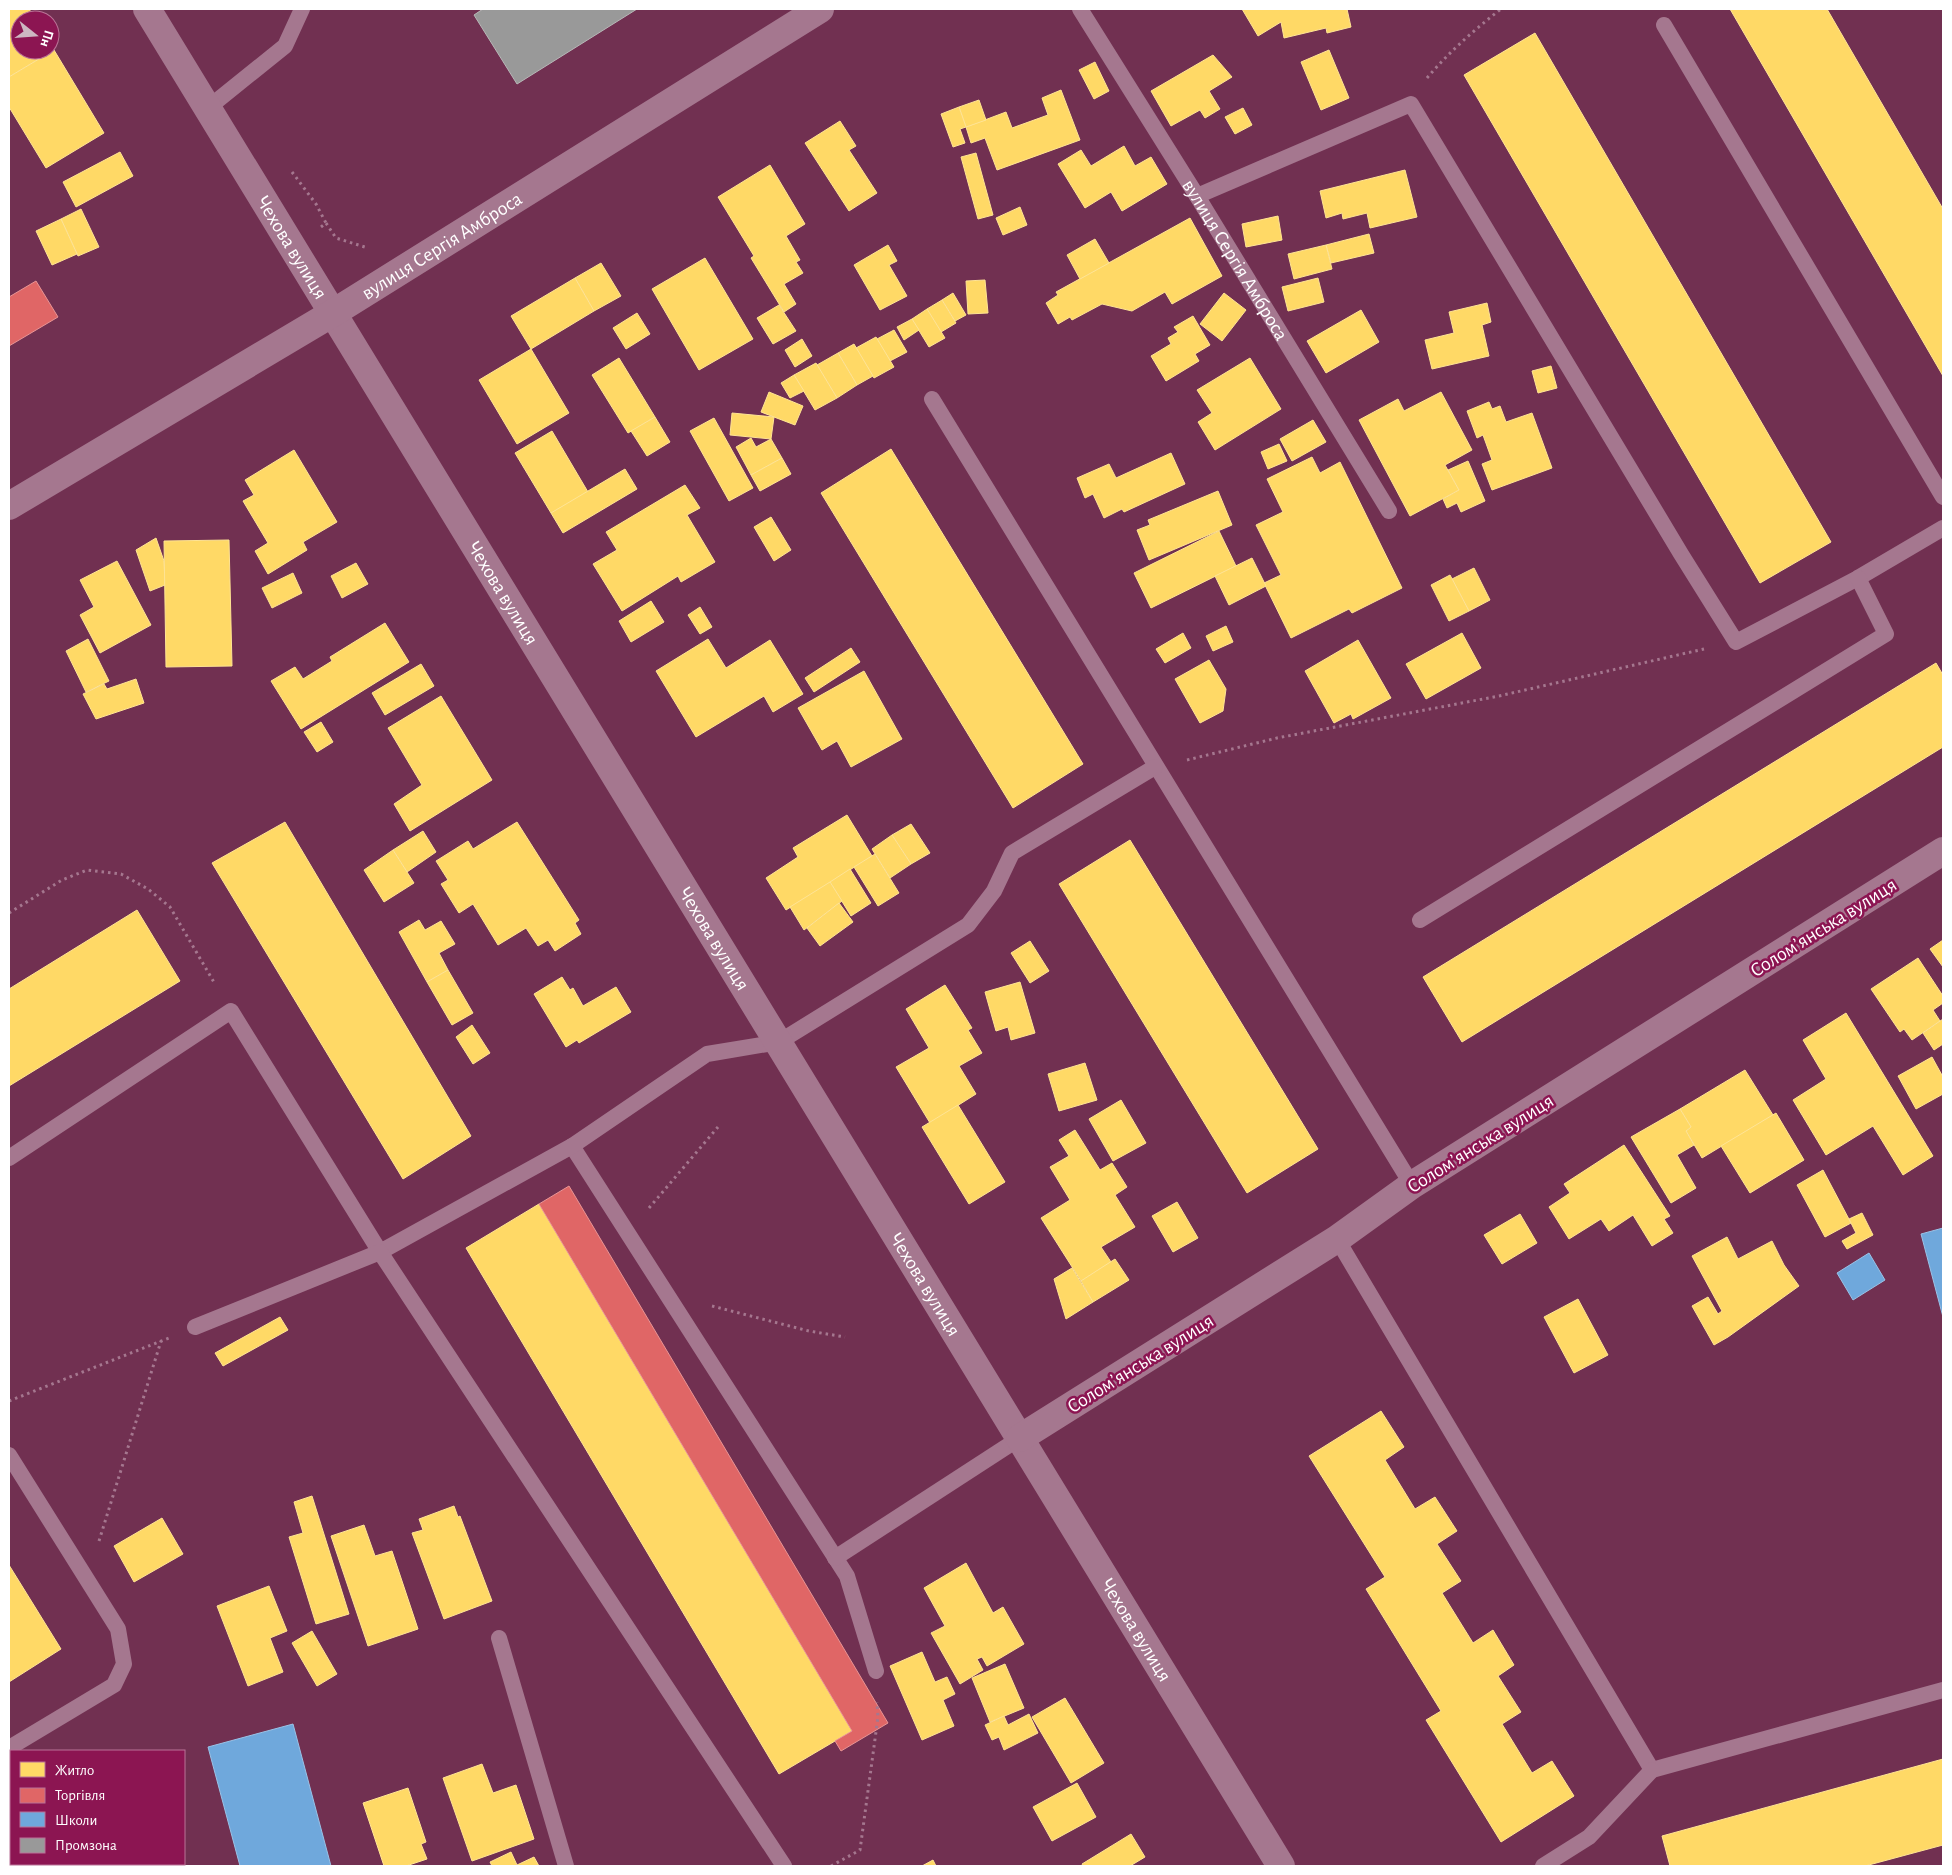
<svg xmlns="http://www.w3.org/2000/svg" width="1952" height="1875" font-family="'Alegreya Sans',sans-serif">
  <style>
    .homes { fill: #ffd966; stroke: #ffe494 }
    .shops { fill: #e06666; stroke: #e99494 }
    .schools { fill: #6fa8dc; stroke: #9ac2e6 }
    .industry { fill: #999; stroke: #b8b8b8 }
    .lines { fill: none; stroke-linecap: round; stroke-linejoin: round }
    .path { stroke: #a5778f; stroke-width: 3; stroke-dasharray: 2.5 4; stroke-linecap: butt }
    .service { stroke: #a5778f; stroke-width: 16 }
    .minor { stroke: #a5778f; stroke-width: 28 }
    .labels { text-anchor: middle; stroke-width: 5; stroke-linejoin: round; paint-order: stroke }
    .street-label { font-size: 20px; fill: #fff; stroke: #8c1552 }
  </style>
  <rect width="100%" height="100%" fill="#713051"/>
  <g class="homes">
    <path d="M9 9H29L36 20H20V50H50V43L54 50 9 77Z"/>
    <path d="M1242 9H1347L1351 27 1327 33 1326 28 1284 38 1281 22 1258 36Z"/>
    <path d="M1730 9H1827L1943 209V376Z"/>
    <path d="M1535 33 1831 542 1760 583 1464 75Z"/>
    <path d="M54 50 104 133 46 168 9 107V77Z"/>
    <path d="M1329 50 1349 98 1321 110 1301 62Z"/>
    <path d="M1213 55 1232 77 1209 91 1220 109 1205 118 1200 110 1171 126 1151 91Z"/>
    <path d="M1095 62 1109 91 1094 99 1079 70Z"/>
    <path d="M1061 90 1080 140 997 170 985 138 971 143 966 127 1006 112 1012 128 1048 115 1042 98Z"/>
    <path d="M979 100 986 120 966 127 959 107Z"/>
    <path d="M959 107 966 127 960 129 965 143 953 147 941 114Z"/>
    <path d="M1243 108 1252 125 1235 134 1225 117Z"/>
    <path d="M840 121 856 146 849 150 877 193 849 211 805 143Z"/>
    <path d="M1124 146 1135 166 1151 157 1167 184 1122 211 1111 192 1085 208 1058 164 1081 150 1091 166Z"/>
    <path d="M120 152 133 176 76 207 63 182Z"/>
    <path d="M976 153 993 215 978 219 961 157Z"/>
    <path d="M770 165 805 224 786 236 800 260 796 262 803 273 784 284 796 304 784 312 751 258 754 256 718 197Z"/>
    <path d="M1405 170 1417 217 1370 228 1367 213 1343 219 1342 213 1326 218 1320 191Z"/>
    <path d="M1020 207 1027 225 1003 235 996 218Z"/>
    <path d="M81 209 99 247 78 256 61 219Z"/>
    <path d="M1278 216 1282 240 1246 247 1242 224Z"/>
    <path d="M1190 218 1222 276 1172 304 1165 292 1132 311 1102 304 1072 320 1070 317 1058 324 1046 303 1058 295 1056 292Z"/>
    <path d="M61 219 77 254 52 265 36 231Z"/>
    <path d="M1369 234 1374 253 1331 263 1326 245Z"/>
    <path d="M1095 239 1109 263 1080 279 1067 255Z"/>
    <path d="M888 245 897 261 889 265 907 296 880 310 854 265Z"/>
    <path d="M1326 245 1332 269 1294 279 1288 254Z"/>
    <path d="M705 258 753 339 699 370 652 289Z"/>
    <path d="M601 263 621 296 594 311 575 278Z"/>
    <path d="M575 278 594 311 531 349 511 316Z"/>
    <path d="M1318 278 1324 302 1288 311 1282 287Z"/>
    <path d="M985 280 988 313 968 314 966 281Z"/>
    <path d="M953 293 966 315 955 321 942 300Z"/>
    <path d="M1224 293 1246 310 1222 341 1200 324Z"/>
    <path d="M942 300 956 323 941 332 927 309Z"/>
    <path d="M1487 303 1491 322 1482 325 1489 356 1432 369 1425 340 1454 333 1449 312Z"/>
    <path d="M779 305 796 331 773 344 757 318Z"/>
    <path d="M927 309 945 338 929 347 912 319Z"/>
    <path d="M1361 310 1379 342 1326 373 1307 341Z"/>
    <path d="M637 313 650 334 626 349 613 328Z"/>
    <path d="M1193 316 1210 345 1195 354 1199 361 1166 381 1151 356 1171 344 1168 338 1178 332 1174 327Z"/>
    <path d="M912 319 919 330 904 340 897 327Z"/>
    <path d="M894 330 907 352 890 361 877 339Z"/>
    <path d="M876 337 894 367 874 378 856 348Z"/>
    <path d="M802 339 812 356 795 367 785 350Z"/>
    <path d="M854 344 873 376 857 385 838 353Z"/>
    <path d="M531 349 569 413 517 444 479 380Z"/>
    <path d="M838 353 857 385 837 398 817 365Z"/>
    <path d="M619 358 655 417 628 433 592 375Z"/>
    <path d="M1250 358 1281 409 1215 450 1198 422 1212 413 1197 390Z"/>
    <path d="M816 363 837 398 815 410 794 375Z"/>
    <path d="M1551 366 1557 388 1538 393 1532 371Z"/>
    <path d="M794 375 804 391 790 398 781 383Z"/>
    <path d="M769 392 803 406 795 425 761 412Z"/>
    <path d="M1441 392 1472 450 1445 465 1459 490 1410 516 1359 420 1398 399 1404 411Z"/>
    <path d="M1489 402 1492 409 1500 406 1506 422 1532 413 1552 468 1492 490 1482 464 1492 460 1483 435 1477 438 1467 411Z"/>
    <path d="M732 413 774 417 771 439 730 435Z"/>
    <path d="M655 417 670 442 647 456 631 431Z"/>
    <path d="M714 418 753 488 729 501 690 431Z"/>
    <path d="M1313 420 1326 442 1292 461 1280 439Z"/>
    <path d="M552 431 588 492 551 513 515 453Z"/>
    <path d="M751 438 756 447 771 439 782 458 751 475 736 447Z"/>
    <path d="M1279 444 1287 461 1268 469 1261 452Z"/>
    <path d="M891 449 1083 764 1013 808 821 493Z"/>
    <path d="M294 450 337 522 303 542 307 550 268 574 255 551 268 543 243 501 254 495 245 480Z"/>
    <path d="M1171 453 1185 484 1124 512 1122 509 1104 518 1093 494 1085 498 1077 478 1109 464 1116 478Z"/>
    <path d="M1312 457 1320 473 1340 462 1402 588 1352 613 1349 609 1291 638 1264 583 1281 575 1256 525 1283 512 1267 479Z"/>
    <path d="M782 458 791 474 760 491 751 475Z"/>
    <path d="M1468 461 1485 501 1461 512 1457 503 1447 508 1443 499 1459 490 1448 470Z"/>
    <path d="M625 469 637 489 563 533 551 513Z"/>
    <path d="M685 485 700 508 687 515 715 562 681 582 678 576 622 611 593 564 617 550 606 532Z"/>
    <path d="M1218 491 1232 525 1149 560 1137 530 1150 525 1148 520Z"/>
    <path d="M771 517 791 550 774 561 754 527Z"/>
    <path d="M1219 531 1236 566 1151 608 1134 573Z"/>
    <path d="M156 538 164 561 165 585 150 591 136 550Z"/>
    <path d="M229 540 232 666 166 667 164 541Z"/>
    <path d="M1252 558 1266 586 1229 605 1215 576Z"/>
    <path d="M117 561 151 625 100 653 80 615 94 607 80 580Z"/>
    <path d="M356 563 368 584 342 598 331 576Z"/>
    <path d="M1474 568 1490 600 1469 611 1452 579Z"/>
    <path d="M293 573 302 593 272 608 262 588Z"/>
    <path d="M1450 575 1469 611 1449 621 1431 585Z"/>
    <path d="M651 601 664 622 631 642 619 621Z"/>
    <path d="M700 607 712 627 700 634 688 615Z"/>
    <path d="M385 623 409 662 301 729 271 681 295 667 303 679 332 661 330 657Z"/>
    <path d="M1226 626 1233 642 1213 651 1206 636Z"/>
    <path d="M1183 633 1191 648 1165 663 1156 649Z"/>
    <path d="M1462 633 1481 668 1426 699 1406 664Z"/>
    <path d="M88 639 109 681 86 692 66 651Z"/>
    <path d="M708 639 726 668 770 640 803 694 773 712 764 696 696 737 656 671Z"/>
    <path d="M1358 640 1391 698 1353 719 1351 714 1334 723 1305 671Z"/>
    <path d="M851 648 860 662 814 692 805 678Z"/>
    <path d="M1209 660 1226 689 1223 711 1200 723 1175 679Z"/>
    <path d="M1936 663 1943 675V747L1462 1042 1423 977Z"/>
    <path d="M421 664 434 686 385 715 372 693Z"/>
    <path d="M864 671 902 739 851 767 837 741 822 750 798 708Z"/>
    <path d="M136 679 144 703 96 719 83 694 104 684 107 689Z"/>
    <path d="M441 696 492 780 410 831 394 804 422 785 388 728Z"/>
    <path d="M321 722 333 742 317 752 304 732Z"/>
    <path d="M847 815 872 856 786 910 766 878 798 857 793 848Z"/>
    <path d="M285 822 471 1136 403 1179 212 863Z"/>
    <path d="M517 822 579 920 575 923 581 934 555 951 548 940 538 946 526 928 498 945 473 904 459 913 441 884 448 880 436 861 468 841 473 849Z"/>
    <path d="M911 824 930 853 911 864 892 835Z"/>
    <path d="M423 831 436 852 407 872 393 850Z"/>
    <path d="M892 835 911 864 890 878 872 849Z"/>
    <path d="M1130 840 1318 1149 1247 1193 1059 884Z"/>
    <path d="M393 850 414 883 384 902 364 870Z"/>
    <path d="M875 854 899 893 878 906 854 867Z"/>
    <path d="M850 869 871 903 851 916 830 882Z"/>
    <path d="M830 882 842 901 804 930 790 907Z"/>
    <path d="M839 903 853 922 820 946 807 928Z"/>
    <path d="M137 910 180 981 9 1086V989Z"/>
    <path d="M419 920 425 930 441 921 455 944 439 953 448 970 427 982 399 932Z"/>
    <path d="M1943 940V967L1930 949Z"/>
    <path d="M1030 941 1049 971 1030 983 1011 953Z"/>
    <path d="M1918 958 1943 996V1003L1933 1010 1940 1021 1912 1040 1904 1029 1900 1032 1871 989Z"/>
    <path d="M448 970 473 1013 452 1025 427 982Z"/>
    <path d="M562 977 570 990 573 988 583 1006 616 987 631 1012 579 1043 577 1040 566 1047 534 994Z"/>
    <path d="M1020 982 1035 1033 1011 1040 1008 1027 996 1031 985 992Z"/>
    <path d="M945 985 972 1028 968 1030 982 1053 959 1066 976 1094 930 1123 896 1067 929 1048 906 1009Z"/>
    <path d="M1846 1013 1933 1156 1903 1175 1873 1126 1826 1155 1793 1100 1826 1079 1803 1040Z"/>
    <path d="M1943 1019V1044L1934 1050 1923 1033Z"/>
    <path d="M472 1025 490 1053 473 1064 456 1037Z"/>
    <path d="M1932 1057 1943 1077V1094L1916 1109 1898 1076Z"/>
    <path d="M1085 1063 1097 1100 1059 1111 1048 1074Z"/>
    <path d="M1745 1070 1773 1115 1702 1158 1686 1131 1691 1127 1680 1109Z"/>
    <path d="M1121 1100 1146 1143 1113 1161 1089 1119Z"/>
    <path d="M958 1105 1005 1182 969 1204 922 1127Z"/>
    <path d="M1680 1109 1691 1127 1686 1131 1694 1145 1677 1155 1696 1188 1671 1203 1631 1137Z"/>
    <path d="M1776 1113 1804 1160 1750 1193 1721 1146Z"/>
    <path d="M1075 1130 1100 1170 1112 1163 1127 1187 1115 1195 1135 1227 1101 1247 1111 1262 1081 1281 1041 1218 1070 1200 1050 1167 1069 1156 1059 1140Z"/>
    <path d="M1624 1145 1670 1216 1664 1219 1673 1233 1652 1246 1633 1215 1609 1231 1601 1219 1569 1239 1549 1207 1570 1193 1564 1184Z"/>
    <path d="M1823 1170 1851 1223 1825 1237 1797 1185Z"/>
    <path d="M1177 1202 1198 1238 1173 1252 1152 1216Z"/>
    <path d="M539 1204 852 1731 779 1774 466 1248Z"/>
    <path d="M1862 1213 1873 1235 1847 1249 1842 1241 1856 1233 1849 1219Z"/>
    <path d="M1520 1214 1537 1243 1502 1264 1484 1235Z"/>
    <path d="M1727 1237 1738 1259 1772 1241 1784 1265 1799 1286 1728 1337 1714 1345 1692 1306 1708 1297 1718 1314 1722 1311 1692 1256Z"/>
    <path d="M1115 1259 1129 1280 1093 1302 1081 1281Z"/>
    <path d="M1072 1268 1093 1302 1066 1319 1054 1279Z"/>
    <path d="M1578 1299 1608 1355 1574 1373 1544 1317Z"/>
    <path d="M280 1317 288 1330 223 1366 215 1353Z"/>
    <path d="M1381 1411 1404 1447 1385 1460 1415 1509 1435 1497 1457 1531 1437 1544 1461 1581 1442 1593 1473 1643 1493 1630 1514 1665 1498 1676 1521 1712 1502 1724 1532 1773 1552 1761 1574 1796 1501 1842 1426 1720 1441 1711 1366 1589 1385 1577 1309 1456Z"/>
    <path d="M312 1496 349 1614 316 1624 289 1537 303 1533 294 1502Z"/>
    <path d="M454 1506 458 1517 460 1516 492 1601 444 1619 412 1533 423 1530 419 1519Z"/>
    <path d="M162 1518 183 1554 134 1582 114 1546Z"/>
    <path d="M364 1525 375 1556 392 1551 418 1629 368 1646 331 1536Z"/>
    <path d="M966 1563 993 1613 1003 1607 1024 1644 987 1666 982 1657 977 1659 983 1670 960 1684 931 1633 945 1626 924 1588Z"/>
    <path d="M9 1565 61 1649 9 1682Z"/>
    <path d="M269 1586 287 1631 270 1638 283 1672 248 1686 217 1606Z"/>
    <path d="M312 1631 337 1674 317 1686 292 1643Z"/>
    <path d="M922 1652 935 1682 947 1677 955 1694 943 1700 954 1726 922 1740 890 1666Z"/>
    <path d="M1005 1664 1024 1708 990 1722 972 1678Z"/>
    <path d="M1065 1698 1104 1763 1071 1783 1032 1717Z"/>
    <path d="M1029 1714 1038 1733 1004 1750 999 1737 992 1740 985 1725 1004 1716 1008 1725Z"/>
    <path d="M1943 1759V1845L1865 1866H1670L1662 1836Z"/>
    <path d="M482 1764 493 1793 516 1785 534 1839 472 1861 443 1778Z"/>
    <path d="M1077 1783 1096 1817 1052 1841 1033 1807Z"/>
    <path d="M408 1788 426 1842 421 1844 427 1859 406 1866H384L363 1803Z"/>
    <path d="M1131 1834 1145 1857 1130 1866H1083L1082 1864Z"/>
    <path d="M511 1852 517 1865 534 1857 539 1866H492L490 1862Z"/>
    <path d="M933 1860 936 1866H922Z"/>
  </g>
  <g class="shops">
    <path d="M36 281 58 317 9 346V297Z"/>
    <path d="M569 1186 888 1723 841 1751 835 1741 852 1731 539 1204Z"/>
  </g>
  <g class="schools">
    <path d="M1943 1228V1317L1921 1234Z"/>
    <path d="M1869 1253 1885 1280 1853 1300 1837 1273Z"/>
    <path d="M293 1724 331 1866H240L208 1747Z"/>
  </g>
  <path class="industry" d="M483 9H637L517 84 474 15Z"/>
  <g class="lines">
    <g class="path">
      <path d="M1427 78C1449 52 1474 30 1501 9"/>
      <path d="M292 172 316 204 326 223"/>
      <path d="M321 227 326 223 336 238 368 248"/>
      <path d="M1187 760 1277 738 1499 696 1704 649"/>
      <path d="M9 913 62 880 87 870 121 874 148 889 170 907 215 984"/>
      <path d="M649 1208 718 1127"/>
      <path d="M712 1306 809 1331 845 1337"/>
      <path d="M9 1401 169 1338"/>
      <path d="M99 1541 161 1341"/>
      <path d="M831 1866 860 1850 878 1717 877 1702"/>
    </g>
    <g class="service">
      <path id="s1" d="M1080 9 1197 196 1389 511"/>
      <path d="M1664 25 1943 497"/>
      <path d="M208 108 285 46 302 9"/>
      <path d="M1197 196 1411 104 1681 554 1736 642 1858 578 1943 528"/>
      <path d="M932 399 1412 1185"/>
      <path d="M1420 920 1886 634 1858 578"/>
      <path d="M572 1146 847 1576 876 1671"/>
      <path d="M9 1158 231 1011 380 1252 572 1146 707 1054 779 1042 968 925 994 891 1012 853 1155 767"/>
      <path d="M1337 1239 1652 1770 1943 1690"/>
      <path d="M195 1327 380 1252 784 1866"/>
      <path d="M9 1455 118 1629 124 1664 114 1685 9 1748"/>
      <path d="M835 1558 1020 1438"/>
      <path d="M499 1638 566 1866"/>
      <path d="M1543 1866 1589 1837 1652 1770"/>
    </g>
    <g class="minor">
      <path id="s2" d="M147 9 1281 1866"/>
      <path id="s3" d="M9 506 333 313 820 9"/>
      <path d="M1020 1438 1337 1239 1412 1185 1943 851"/>
    </g>
  </g>
  <g class="labels">
    <g class="street-label">
      <text dy="7" stroke="none"><textPath href="#s3" startOffset="505">вулиця Сергія Амброса</textPath></text>
      <text dy="7" stroke="none"><textPath href="#s2" startOffset="279">Чехова вулиця</textPath></text>
      <text dy="7" stroke="none"><textPath href="#s1" startOffset="295">вулиця Сергія Амброса</textPath></text>
      <text dy="7" stroke="none"><textPath href="#s2" startOffset="684">Чехова вулиця</textPath></text>
      <text transform="translate(1823 927) rotate(-32)" y="7">Соломʼянська вулиця</text>
      <text dy="7" stroke="none"><textPath href="#s2" startOffset="1089">Чехова вулиця</textPath></text>
      <text transform="translate(1480 1143) rotate(-32)" y="7">Соломʼянська вулиця</text>
      <text dy="7" stroke="none"><textPath href="#s2" startOffset="1494">Чехова вулиця</textPath></text>
      <text transform="translate(1140 1363) rotate(-32)" y="7">Соломʼянська вулиця</text>
      <text dy="7" stroke="none"><textPath href="#s2" startOffset="1899">Чехова вулиця</textPath></text>
    </g>
  </g>
  <rect width="1952" height="1875" fill="none" stroke="#ffffff" stroke-width="20"/>
  <rect x="10" y="1750" width="175" height="115" fill="#8c1552" stroke="#ba7397"/>
  <rect x="20" y="1762" width="25" height="15" fill="#ffd966" stroke="#ba7397"/>
  <text x="55" y="1775" font-size="15" fill="#ffffff">Житло</text>
  <rect x="20" y="1788" width="25" height="15" fill="#e06666" stroke="#ba7397"/>
  <text x="55" y="1800" font-size="15" fill="#ffffff">Торгівля</text>
  <rect x="20" y="1812" width="25" height="15" fill="#6fa8dc" stroke="#ba7397"/>
  <text x="55" y="1825" font-size="15" fill="#ffffff">Школи</text>
  <rect x="20" y="1838" width="25" height="15" fill="#999999" stroke="#ba7397"/>
  <text x="55" y="1850" font-size="15" fill="#ffffff">Промзона</text>
  <g transform="translate(35 35) rotate(107)"><circle r="24" fill="#8c1552" stroke="#ba7397"/>
  <path d="M0-4L9 19L0 12L-9 19Z" fill="#cdb7c2"/>
  <text y="-8" font-size="14" font-weight="bold" text-anchor="middle" fill="#ffffff">Пн</text>
  </g>
</svg>
